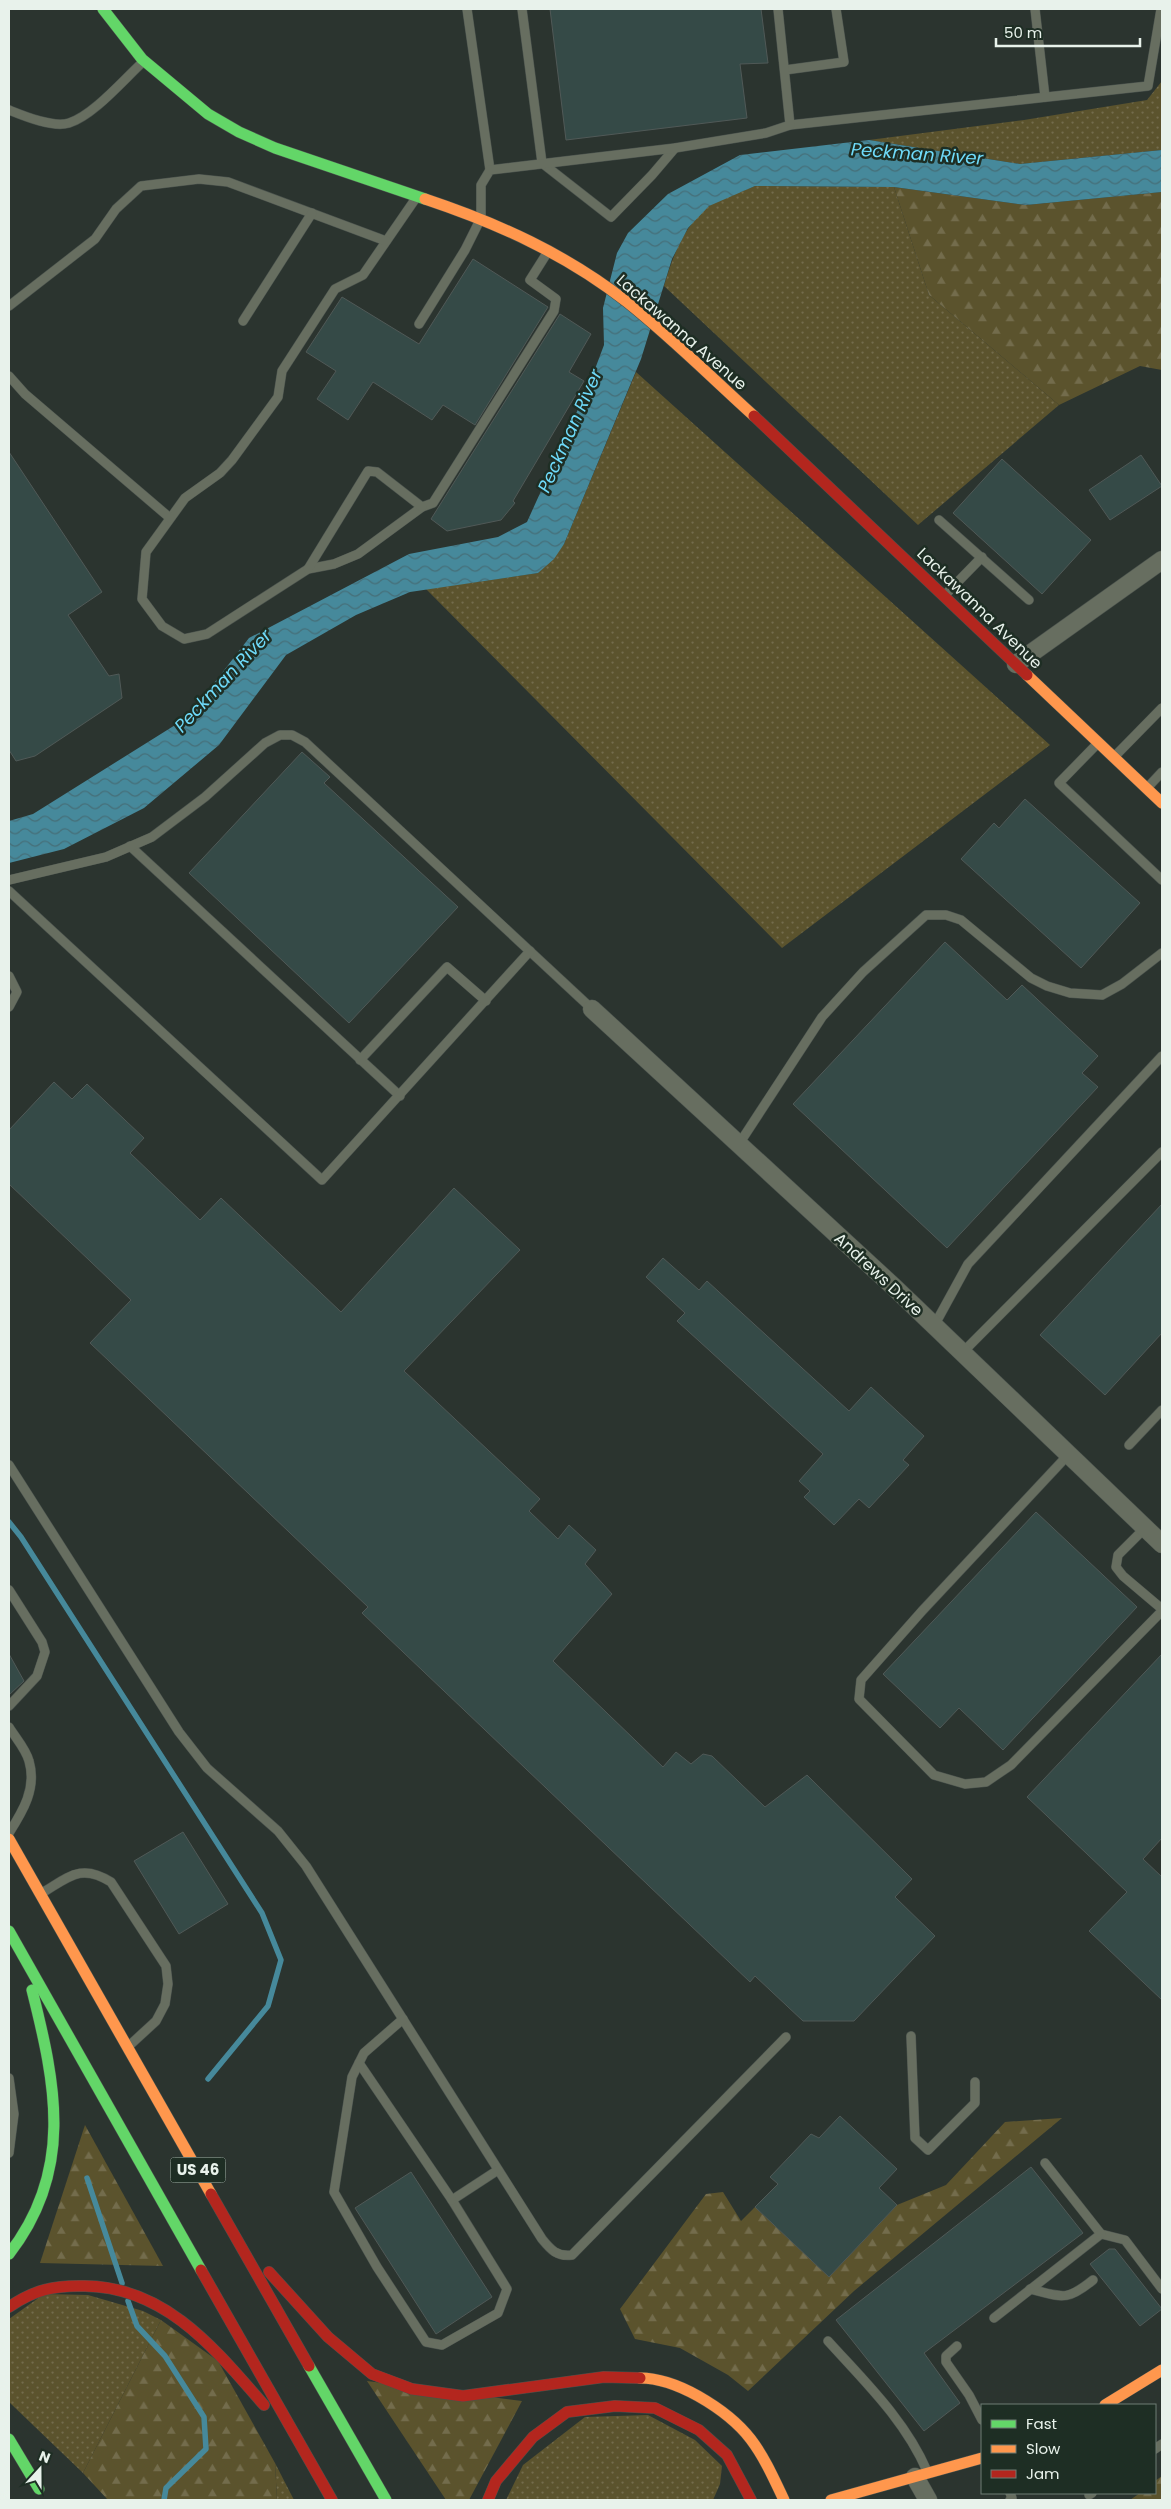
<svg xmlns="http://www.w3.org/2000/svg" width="1171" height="2509" font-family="Poppins,sans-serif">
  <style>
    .grass { fill: url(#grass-dots) }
    .forest { fill: url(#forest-firs) }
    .water { fill: url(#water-waves) }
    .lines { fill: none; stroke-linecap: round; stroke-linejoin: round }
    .stream { stroke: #46899b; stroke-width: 5.5 }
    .building { fill: #354a47; stroke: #505957 }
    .lane-casing { stroke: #4a524d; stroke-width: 10 }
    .street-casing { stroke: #4a524d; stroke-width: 19 }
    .fast-casing { stroke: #4a524d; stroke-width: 12 }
    .slow-casing { stroke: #4a524d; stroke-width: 12 }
    .jam-casing { stroke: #4a524d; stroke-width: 12 }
    .lane { stroke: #676e60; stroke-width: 9 }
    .street { stroke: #676e60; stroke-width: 18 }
    .fast { stroke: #63d668; stroke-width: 11 }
    .slow { stroke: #ff974d; stroke-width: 11 }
    .jam { stroke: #b3261e; stroke-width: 11 }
    .labels { text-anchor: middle; stroke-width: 5; stroke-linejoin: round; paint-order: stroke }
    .shield { fill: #1e2e24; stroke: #abb7af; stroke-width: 1 }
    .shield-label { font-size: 15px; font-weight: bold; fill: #e8f2eb }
    .street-label { font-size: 16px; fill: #e8f2eb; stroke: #1e2e24 }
    .water-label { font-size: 18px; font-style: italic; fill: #6fdbfa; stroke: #1e2e24 }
  </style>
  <defs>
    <pattern id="grass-dots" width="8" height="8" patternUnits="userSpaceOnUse" patternTransform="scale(1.25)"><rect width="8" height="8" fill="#5b532d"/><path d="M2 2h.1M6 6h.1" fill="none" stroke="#736c4c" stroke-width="1.8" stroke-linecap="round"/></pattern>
    <pattern id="forest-firs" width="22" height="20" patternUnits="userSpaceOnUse" patternTransform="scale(1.25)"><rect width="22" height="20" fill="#5b532d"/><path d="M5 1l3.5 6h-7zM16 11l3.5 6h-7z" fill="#736c4c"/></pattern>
    <pattern id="water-waves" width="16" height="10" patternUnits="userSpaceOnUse" patternTransform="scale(1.25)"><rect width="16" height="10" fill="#46899b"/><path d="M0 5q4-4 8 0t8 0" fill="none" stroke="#466f79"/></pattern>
  </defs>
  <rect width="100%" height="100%" fill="#2b342f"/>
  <g class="grass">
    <path d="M1162 81V150L1020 164 869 140 1024 120 1147 100Z"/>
    <path d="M755 186 894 187 929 295 1059 405 918 525 664 286C672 258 684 225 709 206 721 197 741 192 755 186Z"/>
    <path d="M636 372 1050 745 782 948 426 589 538 573 564 544Z"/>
    <path d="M44 2294 88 2295 143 2311 161 2320 83 2473 9 2402V2319Z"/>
    <path d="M648 2415 695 2440 722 2466 720 2484 713 2500H506L523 2465 585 2417Z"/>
    <path d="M275 2463 294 2500H277Z"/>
  </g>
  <g class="forest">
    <path d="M894 187 1026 205 1162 192V370L1140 366 1059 405 929 295Z"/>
    <path d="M1062 2118 854 2291 748 2391 728 2375 680 2348 635 2339 620 2309 706 2194 723 2192 741 2221 755 2207 829 2277 897 2205 946 2185 1005 2122Z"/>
    <path d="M85 2125 163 2266 40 2263Z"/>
    <path d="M161 2320 218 2361 275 2463 277 2500H108L83 2473Z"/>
    <path d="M367 2381 522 2401 469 2500H446Z"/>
    <path d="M1162 2476V2500H1130L1140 2493H1155V2481Z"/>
  </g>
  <path class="water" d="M869 140 1020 164 1162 150V192L1026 205 894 187 755 186 709 206 688 228 672 259 641 359 564 544 554 559 538 573 410 592 356 615 286 655 219 745 144 808 64 849 9 863V821L33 814 188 717 249 638 409 554 498 537 527 522 589 385 604 345 603 308 617 253 628 233 668 194 740 155Z"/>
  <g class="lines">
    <g class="stream">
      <path d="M9 1522 21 1537 262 1913 281 1960 268 2006 208 2079"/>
      <path d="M87 2178 122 2283"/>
      <path d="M128 2301 137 2326 165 2356 204 2417 206 2449 166 2488 164 2500"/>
    </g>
  </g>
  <g class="building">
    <path d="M550 9H761L768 63 740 64 747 118 566 140Z"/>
    <path d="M473 259 548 307 475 425 443 405 432 420 373 382 348 420 317 399 336 371 306 352 342 297 419 344Z"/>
    <path d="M560 314 591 334 569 372 584 381 513 501 515 503 501 520 447 531 431 519Z"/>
    <path d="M9 452 102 592 68 615 109 676 119 674 122 698 35 756 16 761 9 750Z"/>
    <path d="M1141 455 1162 486 1110 520 1089 490Z"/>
    <path d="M1002 459 1091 540 1042 594 953 513Z"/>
    <path d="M302 752 330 777 324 783 458 907 349 1023 189 873Z"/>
    <path d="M1025 799 1140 903 1081 968 961 859 994 823 999 828Z"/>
    <path d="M945 942 1007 1000 1022 985 1098 1056 1082 1073 1098 1087 947 1248 793 1104Z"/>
    <path d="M54 1082 72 1099 87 1084 144 1138 130 1153 200 1220 221 1198 341 1312 454 1188 520 1250 404 1371 540 1499 529 1511 558 1539 569 1525 596 1550 585 1564 612 1594 553 1661 663 1767 676 1752 691 1764 703 1754 712 1756 765 1807 807 1775 912 1879 895 1897 935 1936 854 2021H803L755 1976 750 1982 362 1613 368 1607 90 1343 131 1300 9 1184V1130Z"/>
    <path d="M1162 1204V1333L1105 1395 1040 1335Z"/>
    <path d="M663 1258 699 1290 707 1281 849 1411 871 1387 924 1436 903 1460 909 1465 869 1508 859 1499 834 1525 804 1497 810 1491 799 1481 823 1454 677 1321 685 1313 646 1277Z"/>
    <path d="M1036 1512 1137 1607 1003 1750 959 1708 940 1728 883 1674Z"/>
    <path d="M9 1654 24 1681 9 1695Z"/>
    <path d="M1162 1654V1838L1143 1859 1162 1877V2000L1089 1931 1127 1892 1027 1797Z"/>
    <path d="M183 1832 228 1904 179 1934 134 1861Z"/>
    <path d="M840 2116 897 2169 879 2188 897 2205 829 2277 755 2207 778 2184 770 2177 811 2134 819 2138Z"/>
    <path d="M1031 2167 1083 2233 924 2353 960 2403 924 2431 836 2320Z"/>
    <path d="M411 2172 492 2297 436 2334 355 2208Z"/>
    <path d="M1109 2249H1115L1162 2309 1140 2326 1090 2264Z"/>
  </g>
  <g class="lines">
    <g class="lane-casing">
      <g id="lane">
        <path d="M467 9 490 170"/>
        <path d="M522 9 542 163 611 217 652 175 675 148"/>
        <path d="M1035 9 1045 97"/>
        <path d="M785 70 844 62 836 9"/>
        <path d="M9 110C24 116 53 128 69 123 94 115 124 79 144 61"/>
        <path d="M790 125 1148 86 1161 9"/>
        <path d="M416 198 363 275 335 289 282 371 278 397 232 460 220 473 185 498 146 552 142 599 162 626 184 639 207 634 308 569 334 564 358 554 422 507 433 503 554 311 556 299 530 280 547 253"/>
        <path d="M9 306 95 239 116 209 141 186 199 179 228 182 386 241"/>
        <path d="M243 321 312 213"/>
        <path d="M419 324 465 250 481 218V185L490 170 675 148 766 133 790 125 778 9"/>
        <path d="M9 376 25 394 170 518"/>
        <path d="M939 520 1029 600"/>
        <path d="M308 569 368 471 377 472 422 507"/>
        <path d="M944 596 982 557"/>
        <path d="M1098 743 1059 783 1162 880"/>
        <path d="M1115 756 1162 708"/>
        <path d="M1148 787 1162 772"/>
        <path d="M130 846 400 1096"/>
        <path d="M9 880 106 857 152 837 205 797 265 743 280 735H292L305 742 592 1009"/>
        <path d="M9 891 322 1180 530 951"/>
        <path d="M9 976 17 992 9 1007"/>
        <path d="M360 1060 447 967 486 1001"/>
        <path d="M739 1144 822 1017 863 972 926 915H946L961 920 1031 978 1047 986 1070 993 1102 995 1122 984 1162 953"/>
        <path d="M934 1326 968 1264 1162 1056"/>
        <path d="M963 1352 1162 1152"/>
        <path d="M1129 1445 1162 1410"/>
        <path d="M1068 1455 922 1611 861 1680 859 1699 934 1775 965 1784 986 1782 1011 1765 1162 1611"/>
        <path d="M9 1465 179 1732 207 1768 278 1831 306 1866 542 2239C551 2250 557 2257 572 2255L786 2037"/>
        <path d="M1145 1528 1118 1555 1116 1567 1123 1576 1162 1609"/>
        <path d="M9 1590 42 1642 45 1652 37 1676 9 1706"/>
        <path d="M9 1727C15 1737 26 1749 29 1761 37 1788 23 1811 9 1833"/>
        <path d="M42 1893C69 1877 81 1863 111 1882L166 1966 168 1984 165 2004 156 2021 131 2044"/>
        <path d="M403 2019 364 2053 352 2077 334 2192 377 2267 426 2342 442 2345 498 2313 507 2289 452 2200 498 2170"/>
        <path d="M911 2036 915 2138 928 2150 975 2103V2082"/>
        <path d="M359 2063 452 2200"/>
        <path d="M9 2078 14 2114 9 2153"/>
        <path d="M1045 2163 1101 2234 1125 2240 1162 2289"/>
        <path d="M1030 2289C1062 2297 1066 2302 1093 2280"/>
        <path d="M994 2318 1101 2234"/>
        <path d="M828 2341C865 2382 905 2420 927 2471"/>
        <path d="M957 2346 946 2356V2362L969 2395 982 2420"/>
        <path d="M1155 2449 1162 2444"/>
        <path d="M1089 2495 1092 2493"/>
        <path d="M1010 2500 1012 2498 1010 2493"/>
      </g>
    </g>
    <g class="street-casing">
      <g id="street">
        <path d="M1016 664 1162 560"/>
        <path d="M592 1009 895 1288 1162 1544"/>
        <path d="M915 2477 928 2500"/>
      </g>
    </g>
    <g class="fast-casing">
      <g id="fast">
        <path d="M103 9 142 59 208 114 239 132 275 148 425 199"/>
        <path d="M9 1931 201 2270"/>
        <path d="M9 2254C74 2171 56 2085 32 1990"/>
        <path d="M309 2366 386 2500"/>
        <path d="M9 2439 39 2489"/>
      </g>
    </g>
    <g class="slow-casing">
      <g id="slow">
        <path d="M425 199C497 223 566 254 627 302 671 337 712 378 754 416"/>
        <path d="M1027 675 1162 803"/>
        <path d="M9 1839 211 2194"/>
        <path d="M640 2378C661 2378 680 2386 698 2396 749 2425 760 2449 784 2500"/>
        <path d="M1105 2405 1162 2370"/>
        <path d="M831 2500 982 2458"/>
      </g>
    </g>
    <g class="jam-casing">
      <g id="jam">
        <path d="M754 416 1027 675"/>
        <path d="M211 2194 309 2366"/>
        <path d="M201 2270 332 2500"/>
        <path d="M269 2272 328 2337 372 2374 412 2389 463 2396 604 2377 640 2378"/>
        <path d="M9 2307C34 2290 54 2285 85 2286 166 2287 215 2349 264 2405"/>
        <path d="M488 2500 496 2481 533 2437 567 2412 615 2406 655 2408 699 2430 727 2455 751 2500"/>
      </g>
    </g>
    <use href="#lane" class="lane"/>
    <use href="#street" class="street"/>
    <use href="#fast" class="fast"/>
    <use href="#slow" class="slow"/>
    <use href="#jam" class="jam"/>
  </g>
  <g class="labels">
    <rect class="shield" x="170.5" y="2157.5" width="55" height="25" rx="4"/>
    <g class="shield-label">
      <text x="198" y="2175">US 46</text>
    </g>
    <g class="street-label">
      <text transform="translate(682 332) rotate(41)" y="6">Lackawanna Avenue</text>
      <text transform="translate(980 608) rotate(44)" y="6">Lackawanna Avenue</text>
      <text transform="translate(879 1274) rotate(43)" y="6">Andrews Drive</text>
    </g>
    <g class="water-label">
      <text transform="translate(917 154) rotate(4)" y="6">Peckman River</text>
      <text transform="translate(570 431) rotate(-66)" y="6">Peckman River</text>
      <text transform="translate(223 681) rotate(-47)" y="6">Peckman River</text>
    </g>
  </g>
  <rect width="1171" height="2509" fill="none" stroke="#e8f2eb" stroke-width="20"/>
  <rect x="981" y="2404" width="175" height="90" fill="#1e2e24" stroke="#6f7c74"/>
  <rect x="991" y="2420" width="25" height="8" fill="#63d668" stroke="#6f7c74"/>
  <text x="1026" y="2429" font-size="15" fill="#e8f2eb">Fast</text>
  <rect x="991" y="2445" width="25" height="8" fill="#ff974d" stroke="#6f7c74"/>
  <text x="1026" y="2454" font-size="15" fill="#e8f2eb">Slow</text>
  <rect x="991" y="2470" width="25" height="8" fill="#b3261e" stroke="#6f7c74"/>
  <text x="1026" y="2479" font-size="15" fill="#e8f2eb">Jam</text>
  <g transform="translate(40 2469) rotate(21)" stroke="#1e2e24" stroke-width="4" paint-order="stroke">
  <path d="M0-4L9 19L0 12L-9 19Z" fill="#e8f2eb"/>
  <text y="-8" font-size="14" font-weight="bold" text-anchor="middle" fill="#e8f2eb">N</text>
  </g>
  <path d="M996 38v8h144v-8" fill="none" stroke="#e8f2eb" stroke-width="2.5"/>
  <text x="1004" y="38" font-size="15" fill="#e8f2eb" stroke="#1e2e24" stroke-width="4" paint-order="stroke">50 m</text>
</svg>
